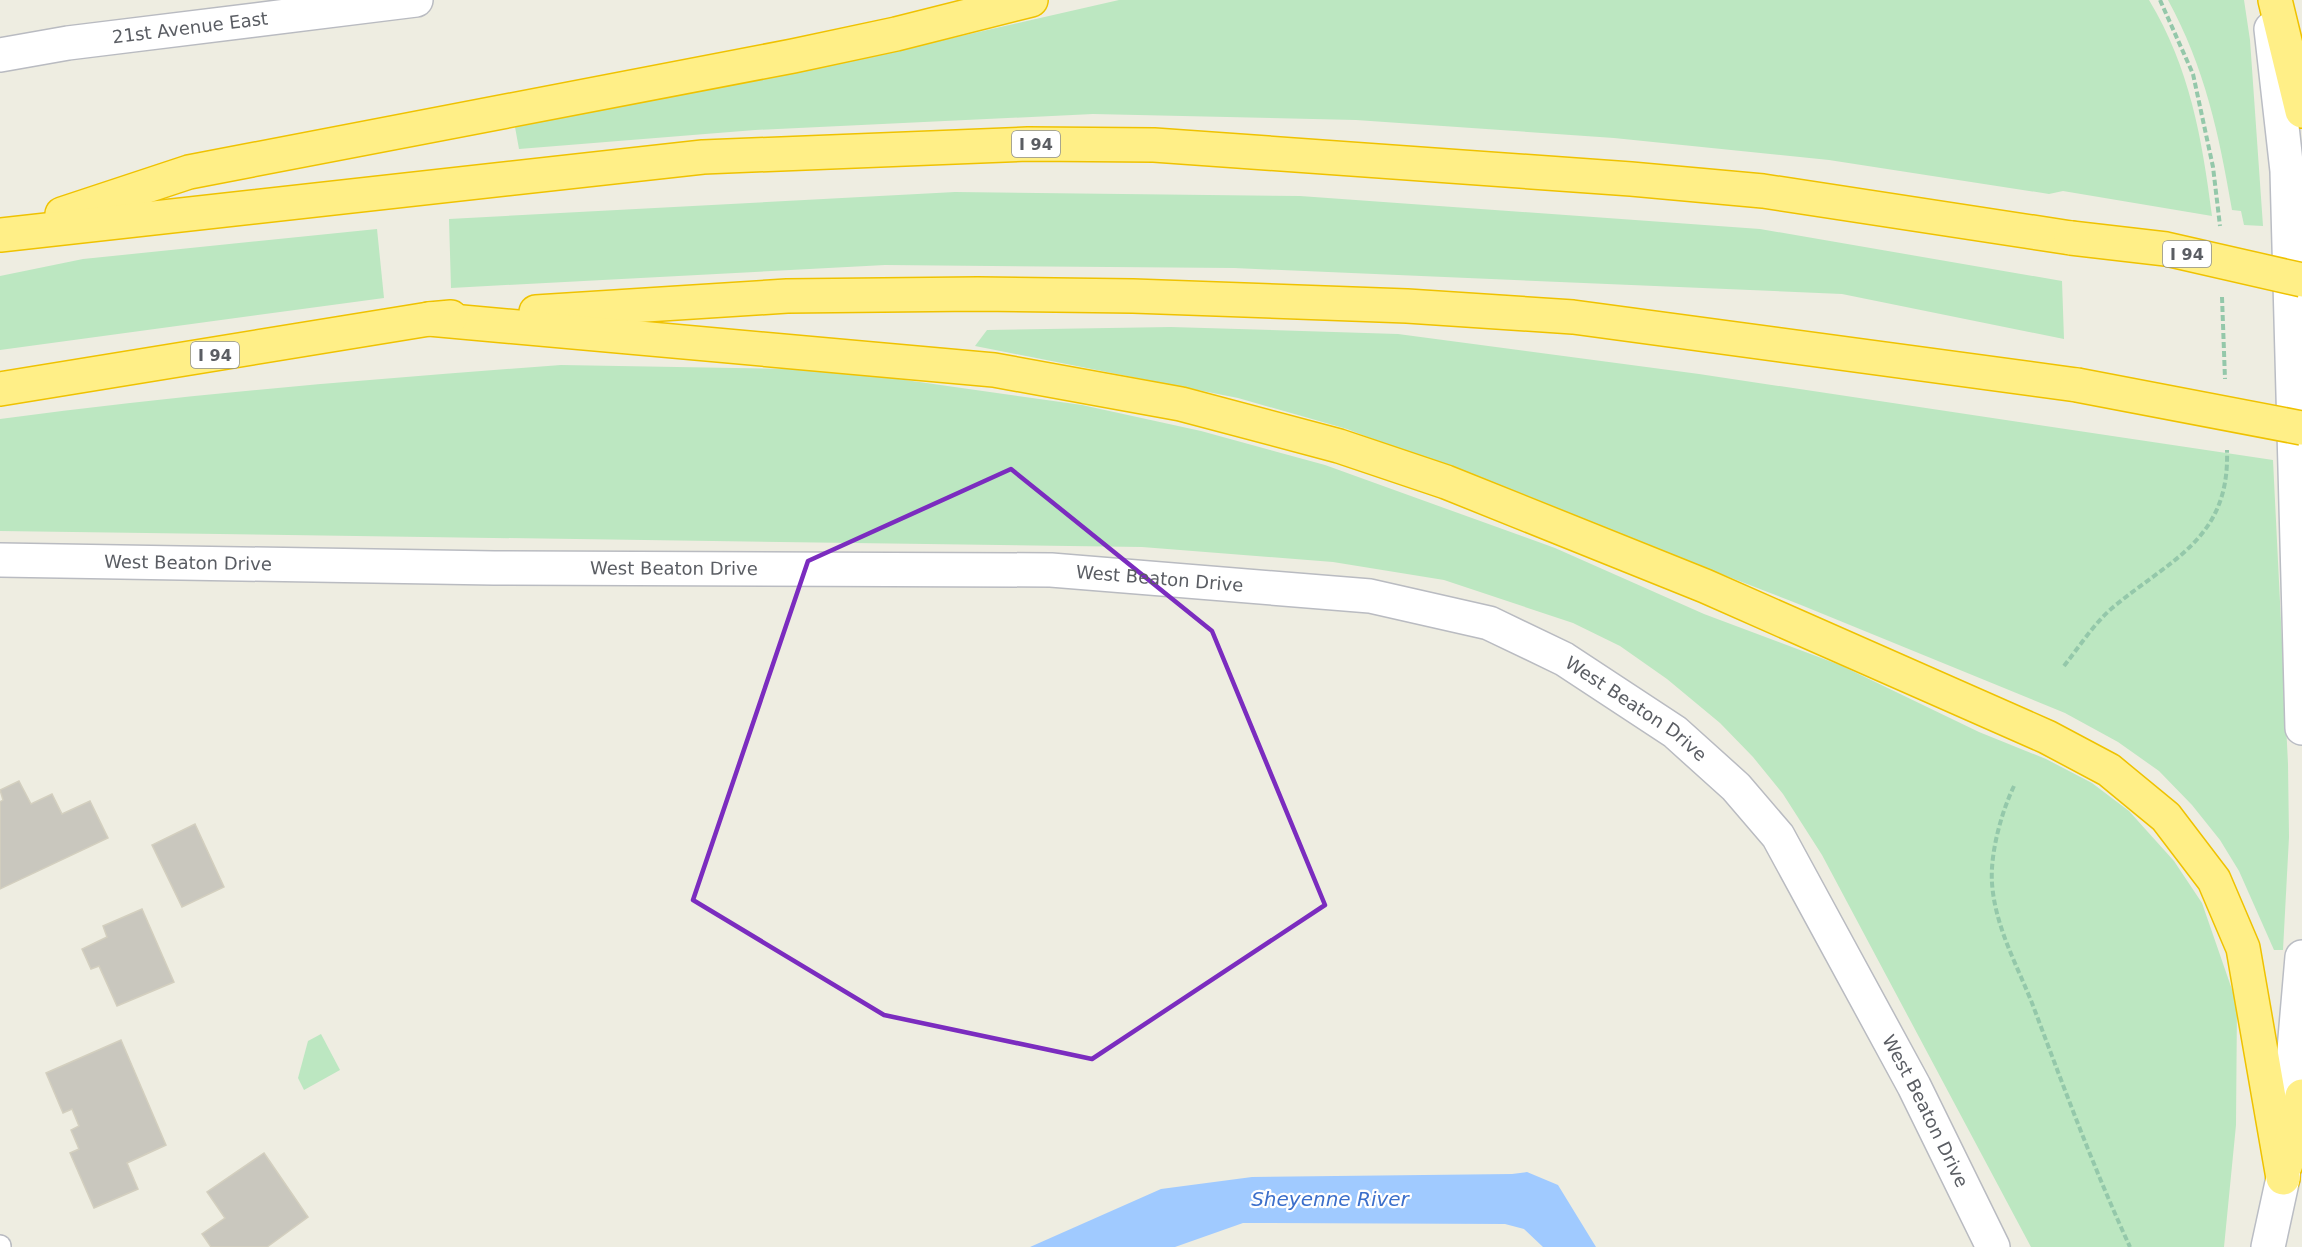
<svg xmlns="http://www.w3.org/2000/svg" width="2302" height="1247" font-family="'DejaVu Sans',sans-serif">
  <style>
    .green { fill: #bce7c1 }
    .water { fill: #a0caff }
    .building { fill: #c9c7be; stroke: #d3cfbf; stroke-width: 1.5 }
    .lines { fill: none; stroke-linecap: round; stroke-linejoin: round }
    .lane-casing { stroke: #b9bbc1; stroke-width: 24 }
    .street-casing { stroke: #b9bbc1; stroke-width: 36 }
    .secondary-casing { stroke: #babdc4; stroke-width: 36 }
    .highway-casing { stroke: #efc200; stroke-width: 36 }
    .path { stroke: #94c8aa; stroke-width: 4; stroke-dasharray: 6 3; stroke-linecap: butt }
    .lane { stroke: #fff; stroke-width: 21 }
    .street { stroke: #fff; stroke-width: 33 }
    .secondary { stroke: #fff; stroke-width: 33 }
    .highway { stroke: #ffef87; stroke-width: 33 }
    .highway-bridge-casing { stroke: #efc200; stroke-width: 36; stroke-linecap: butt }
    .highway-bridge { stroke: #ffef87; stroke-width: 33 }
    .marked { fill: none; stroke: #7b2cbf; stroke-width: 4.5; stroke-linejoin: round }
    .labels { text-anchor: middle; stroke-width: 4.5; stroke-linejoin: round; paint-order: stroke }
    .shield { fill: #fff; stroke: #8c8e92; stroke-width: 1.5 }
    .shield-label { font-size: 16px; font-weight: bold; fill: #5a5d63 }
    .street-label { font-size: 18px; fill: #5a5d63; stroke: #fff }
    .water-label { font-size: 20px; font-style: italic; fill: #3c6fca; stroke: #fff }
  </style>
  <rect width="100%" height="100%" fill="#eeede1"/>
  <g class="green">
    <path d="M1119 0H2149C2190 68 2202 138 2212 216L2063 191 2049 194 1829 160 1614 138 1356 120 1093 114 755 130 519 149 515 127 904 49Z"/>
    <path d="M2168 0H2244L2250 40 2263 226 2244 225 2241 211 2232 210C2219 134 2205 68 2168 0Z"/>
    <path d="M955 192 1300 196 1760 229 2062 281 2064 339 1842 294 1234 268 885 265 451 288 449 219Z"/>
    <path d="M377 229 384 298 0 350V276L83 259Z"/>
    <path d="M1171 327 1398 334 1699 374 2273 460 2288 764 2289 837 2283 950H2274L2239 871 2220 840 2192 805 2159 771 2118 742 2065 713 1801 605 1347 429 1238 398 975 346 987 330Z"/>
    <path d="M561 365 795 369 884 377 1082 405 1201 431 1325 465 1555 548 1704 614 1840 665 1979 732 2046 759 2092 783 2129 811 2174 861 2202 903 2237 1004 2236 1125 2224 1247H2031L1822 855 1783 794 1753 757 1720 723 1667 679 1620 646 1573 623 1444 580 1333 562 1142 547 0 531V419C186 394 373 379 561 365Z"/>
    <path d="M321 1034 340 1070 304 1090 298 1078 308 1041Z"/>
  </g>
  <path class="water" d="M1527 1172 1558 1185 1596 1247H1543L1524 1229 1505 1224 1243 1223 1175 1247H1030L1161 1189 1252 1177 1512 1174Z"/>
  <g class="building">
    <path d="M19 781 31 804 52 794 62 814 90 801 108 838 0 889V802L3 800 0 790Z"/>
    <path d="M195 824 224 887 182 907 152 845Z"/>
    <path d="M142 909 174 982 117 1006 99 966 91 969 82 949 107 937 103 926Z"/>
    <path d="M121 1040 166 1145 127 1163 138 1189 94 1208 70 1153 79 1149 71 1130 79 1126 72 1109 63 1113 46 1073Z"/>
    <path d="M264 1153 308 1217 267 1247H211L202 1234 225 1218 207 1192Z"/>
  </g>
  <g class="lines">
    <g class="lane-casing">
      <path id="lane" d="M0 1246V1247"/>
    </g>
    <g class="street-casing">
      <g id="street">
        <path id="s1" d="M0 55 68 43 416 0"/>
        <path id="s2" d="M0 560 494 568 1051 570 1370 596 1489 623 1564 659 1675 732 1736 787 1778 836 1914 1086 1993 1247"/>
      </g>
    </g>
    <g class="secondary-casing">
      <g id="secondary">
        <path d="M2271 29 2287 171 2302 728"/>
        <path d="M2268 1247 2283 1178 2302 957"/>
      </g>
    </g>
    <g class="highway-casing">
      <g id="highway">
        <path d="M2275 0 2302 111"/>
        <path d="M62 214 189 172 793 56 896 34 1031 0"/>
        <path d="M0 235 703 157 1028 144 1154 145 1631 179 1763 191 2071 238"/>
        <path d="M536 312 787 296 978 294 1133 296 1407 306 1573 317 2077 385"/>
        <path d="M429 319 994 370 1181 404 1339 446 1446 482 1705 586 2047 737 2109 770 2166 817 2214 880 2243 948 2283 1178"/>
        <path d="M0 389 429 319 451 317"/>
        <path d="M2286 1164 2302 1096"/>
      </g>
    </g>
    <g class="path">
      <path d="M2160 0 2193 74 2213 167 2220 226"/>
      <path d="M2222 297 2225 379"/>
      <path d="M2064 666C2079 647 2093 625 2111 609 2170 559 2230 540 2227 450"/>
      <path d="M2014 786C2001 813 1990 854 1992 883 1995 926 2016 963 2032 1003 2063 1085 2093 1167 2130 1247"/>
    </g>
    <use href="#lane" class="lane"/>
    <use href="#street" class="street"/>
    <use href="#secondary" class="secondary"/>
    <use href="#highway" class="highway"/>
    <g class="highway-bridge-casing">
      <g id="highway-bridge">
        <path d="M2071 238 2166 249 2302 280"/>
        <path d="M2077 385 2302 428"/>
      </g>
    </g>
    <use href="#highway-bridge" class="highway-bridge"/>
  </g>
  <path class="marked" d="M1011 469 1212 631 1325 905 1092 1059 884 1015 693 900 808 561Z"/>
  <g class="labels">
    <g class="shield">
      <rect x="1012" y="131" width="48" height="26" rx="4.5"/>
      <rect x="2163" y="241" width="48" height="26" rx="4.5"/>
      <rect x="191" y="342" width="48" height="26" rx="4.5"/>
    </g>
    <g class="shield-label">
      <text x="1036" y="150">I 94</text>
      <text x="2187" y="260">I 94</text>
      <text x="215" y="361">I 94</text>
    </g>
    <g class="street-label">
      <text dy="6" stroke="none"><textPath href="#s1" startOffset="192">21st Avenue East</textPath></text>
      <text dy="6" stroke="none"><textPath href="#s2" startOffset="188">West Beaton Drive</textPath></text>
      <text dy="6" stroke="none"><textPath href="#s2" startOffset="674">West Beaton Drive</textPath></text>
      <text dy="6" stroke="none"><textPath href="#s2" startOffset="1160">West Beaton Drive</textPath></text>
      <text dy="6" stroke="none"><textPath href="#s2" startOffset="1664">West Beaton Drive</textPath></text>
      <text dy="6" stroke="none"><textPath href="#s2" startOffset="2168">West Beaton Drive</textPath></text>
    </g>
    <g class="water-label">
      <text x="1330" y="1206">Sheyenne River</text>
    </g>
  </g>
</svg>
